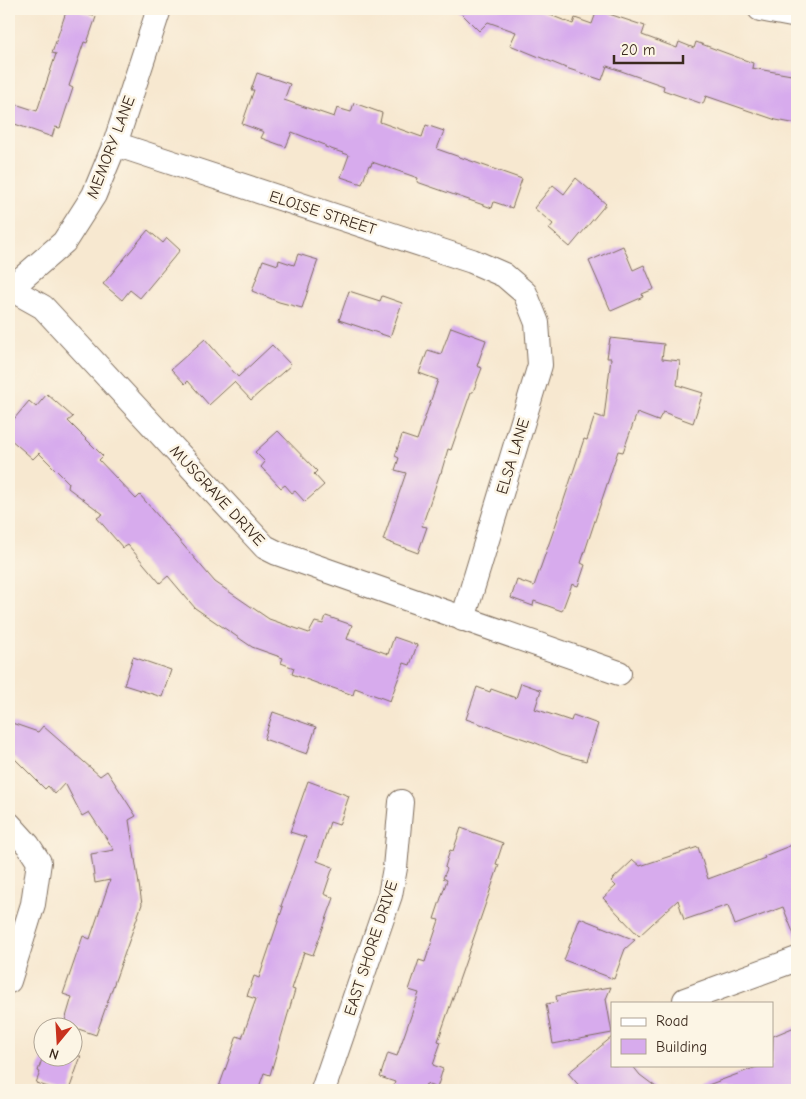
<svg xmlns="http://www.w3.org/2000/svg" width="806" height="1099" font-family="'Comic Neue',sans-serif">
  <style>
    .building { fill: #d7abed }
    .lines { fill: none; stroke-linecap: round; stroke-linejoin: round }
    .street-casing { stroke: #7d6c5c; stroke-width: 26 }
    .street { stroke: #fff; stroke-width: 24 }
    .labels { text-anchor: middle; stroke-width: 5; stroke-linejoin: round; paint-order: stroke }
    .street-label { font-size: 16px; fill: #3b2a1e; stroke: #fcf5e5 }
  </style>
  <rect width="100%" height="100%" fill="#fcf5e5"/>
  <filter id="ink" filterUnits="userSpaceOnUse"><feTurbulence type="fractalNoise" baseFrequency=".02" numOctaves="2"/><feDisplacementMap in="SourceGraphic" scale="10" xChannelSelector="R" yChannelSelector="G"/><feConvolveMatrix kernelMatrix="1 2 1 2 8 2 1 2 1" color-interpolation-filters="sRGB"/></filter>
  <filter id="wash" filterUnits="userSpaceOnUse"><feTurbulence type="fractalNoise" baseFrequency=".0096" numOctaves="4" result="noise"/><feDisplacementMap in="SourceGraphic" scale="20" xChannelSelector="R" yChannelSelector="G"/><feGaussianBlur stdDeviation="1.12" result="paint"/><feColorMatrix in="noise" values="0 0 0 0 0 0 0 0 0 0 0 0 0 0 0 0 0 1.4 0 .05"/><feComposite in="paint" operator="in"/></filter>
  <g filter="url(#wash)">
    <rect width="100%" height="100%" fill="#f7e8d0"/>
    <g id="blocks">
      <g class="building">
        <path d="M67 9H72L96 17 87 43 84 42 69 86 73 88 60 128 55 127 52 137 9 122V102L37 111 56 54 52 53Z"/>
        <path d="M457 9H535L573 24 575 18 592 24 597 10 645 26 642 35 677 48 679 42 694 48 696 42 753 63 752 68 797 76V124L776 120 706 96 703 104 663 90 664 86 607 66 602 80 566 68 510 45 516 32 488 22 479 31 460 12 457 11Z"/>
        <path d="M257 73 290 84 284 100 334 117 337 108 351 112 354 103 382 113 380 122 422 137 426 125 444 131 437 149 522 179 512 208 494 202 492 208 417 182 418 178 372 162 371 166 369 165 362 184 341 177 349 155 325 147V145L292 132 286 147 261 138 264 132 242 124 254 90H251Z"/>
        <path d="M576 178 606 204 570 247 549 229 553 224 534 208 553 185 564 194Z"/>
        <path d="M148 230 163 243 167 238 180 250 140 298 130 290 122 300 103 284Z"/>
        <path d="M623 246 633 270 644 265 654 289 642 294 643 297 611 311 589 261Z"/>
        <path d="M298 254 318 260 302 308 279 302 252 291 263 260 278 265 279 260 294 265Z"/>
        <path d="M349 291 380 301 382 296 402 303 390 337 339 320Z"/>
        <path d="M451 327 486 340 477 366 482 368 473 392H471L451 450 448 449 441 473H440L422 526 427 527 418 553 383 540 406 473 395 470 399 458 395 456 402 435 417 440 438 380 419 373 428 350 441 354Z"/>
        <path d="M610 338 664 344 662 359 680 361 677 385 703 393 693 423 663 412 658 421 637 413 623 452 618 451 581 563 585 565 578 586 572 584 562 611 534 601 533 606 511 598 517 580 534 586 557 521 584 439 587 440 595 415 604 418 611 358H607Z"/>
        <path d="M205 339 238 377 272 345 291 365 251 400 234 382 209 405 188 381 185 384 171 369Z"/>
        <path d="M47 394 73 417 68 421 103 456 99 460 136 499 140 495 215 582 269 619 309 633 315 622 323 624 326 616 352 625 347 639 388 654 394 637 417 645 410 665 404 663 390 701 355 688 353 695 330 687V688L292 674 294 668 281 663 283 658 252 647 195 608 168 576 160 583 128 545 123 548 97 518 103 514 68 488 69 483 39 453 33 459 9 438V425L29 401 36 407Z"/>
        <path d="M278 431 317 471 314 474 324 485 305 502 295 491 292 493 285 485 281 488 261 467 265 462 255 452Z"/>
        <path d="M133 657 171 670 162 697 124 685Z"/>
        <path d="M521 683 541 690 535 709 571 721 573 715 598 724 586 761 561 754 536 743 466 719 477 687 490 692 491 689 516 698Z"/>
        <path d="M273 712 316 727 307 754 264 739Z"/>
        <path d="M9 722 38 732 43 726 100 776 107 771 136 816 129 820 142 904 96 1035 64 1024 72 997 63 994 83 936 90 939 110 880 95 883 91 854 114 850 89 812 82 816 65 783 55 794 48 786 45 789 9 753Z"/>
        <path d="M308 781 349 796 339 825 330 822 317 861 333 867 324 894 334 898 313 955 304 952 292 989 295 990 270 1075 264 1073 258 1090H229L219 1087 237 1036 242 1038 256 999 247 996 254 976 259 978 283 907 281 906 306 837 290 832Z"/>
        <path d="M461 828 503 843 496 864 499 865 438 1041 441 1042 433 1065 443 1069 437 1088 426 1084 424 1090H392L395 1082 380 1077 388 1053 397 1056 419 993 409 990 419 960 425 962 439 920 434 919 447 880 443 878 447 869 445 867 450 850 453 851Z"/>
        <path d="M792 845 797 859V942L783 907 735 925 728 905 684 920 678 900 639 936 603 898 616 886 611 881 633 860 640 866 698 847 708 879 765 858 764 856Z"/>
        <path d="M580 918 635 940 625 949 614 979 564 960Z"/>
        <path d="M611 987 606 999 612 1033 553 1044 546 1004 557 1002 556 996Z"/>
        <path d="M797 1026V1087L789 1090H700V1088L762 1065H772L773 1036Z"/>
        <path d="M612 1037V1065H632L640 1075 660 1090H583L568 1073Z"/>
        <path d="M43 1056H81L69 1090H57L36 1083 40 1072 38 1071Z"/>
      </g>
    </g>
  </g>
  <g filter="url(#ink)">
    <use href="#blocks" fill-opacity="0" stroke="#7d6c5c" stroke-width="1"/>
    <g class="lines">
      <g class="street-casing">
        <g id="street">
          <path d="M760 9 797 16"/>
          <path d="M115 144 472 261 504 275 525 293 537 323 540 365 463 619"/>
          <path d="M9 288 43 307 265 547 277 553 619 673"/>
          <path d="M11 288 64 242 94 195 115 144 159 9"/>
          <path d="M9 824 28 845 39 862 33 904 9 981"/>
          <path d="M685 1000 797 959"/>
          <path d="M323 1090 390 895 395 868 401 802"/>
        </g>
      </g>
      <use href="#street" class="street"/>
    </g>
  </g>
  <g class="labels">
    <g class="street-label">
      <text transform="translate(110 147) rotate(-69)" y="6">MEMORY LANE</text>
      <text transform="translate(323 212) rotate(18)" y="6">ELOISE STREET</text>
      <text transform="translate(512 456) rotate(-73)" y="6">ELSA LANE</text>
      <text transform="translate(218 495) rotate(47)" y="6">MUSGRAVE DRIVE</text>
      <text transform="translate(370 948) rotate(-72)" y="6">EAST SHORE DRIVE</text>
    </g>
  </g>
  <rect width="806" height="1099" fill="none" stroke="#fcf5e5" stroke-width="30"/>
  <rect x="611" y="1002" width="162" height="65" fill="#fcf5e5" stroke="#afa495"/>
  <rect x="621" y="1018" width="25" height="8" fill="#ffffff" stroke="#afa495"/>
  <text x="656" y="1026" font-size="15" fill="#3b2a1e">Road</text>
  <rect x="621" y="1039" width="25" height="15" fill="#d7abed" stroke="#afa495"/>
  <text x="656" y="1052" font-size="15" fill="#3b2a1e">Building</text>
  <g transform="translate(58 1042) rotate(198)"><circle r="24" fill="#fcf5e5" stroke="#afa495"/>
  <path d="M0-4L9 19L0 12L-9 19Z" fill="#c8321e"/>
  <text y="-8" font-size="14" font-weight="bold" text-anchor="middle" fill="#3b2a1e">N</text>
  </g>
  <path d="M614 55v8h69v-8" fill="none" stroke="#3b2a1e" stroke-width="2.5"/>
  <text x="621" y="55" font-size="15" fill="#3b2a1e" stroke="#fcf5e5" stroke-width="4" paint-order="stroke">20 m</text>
</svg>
